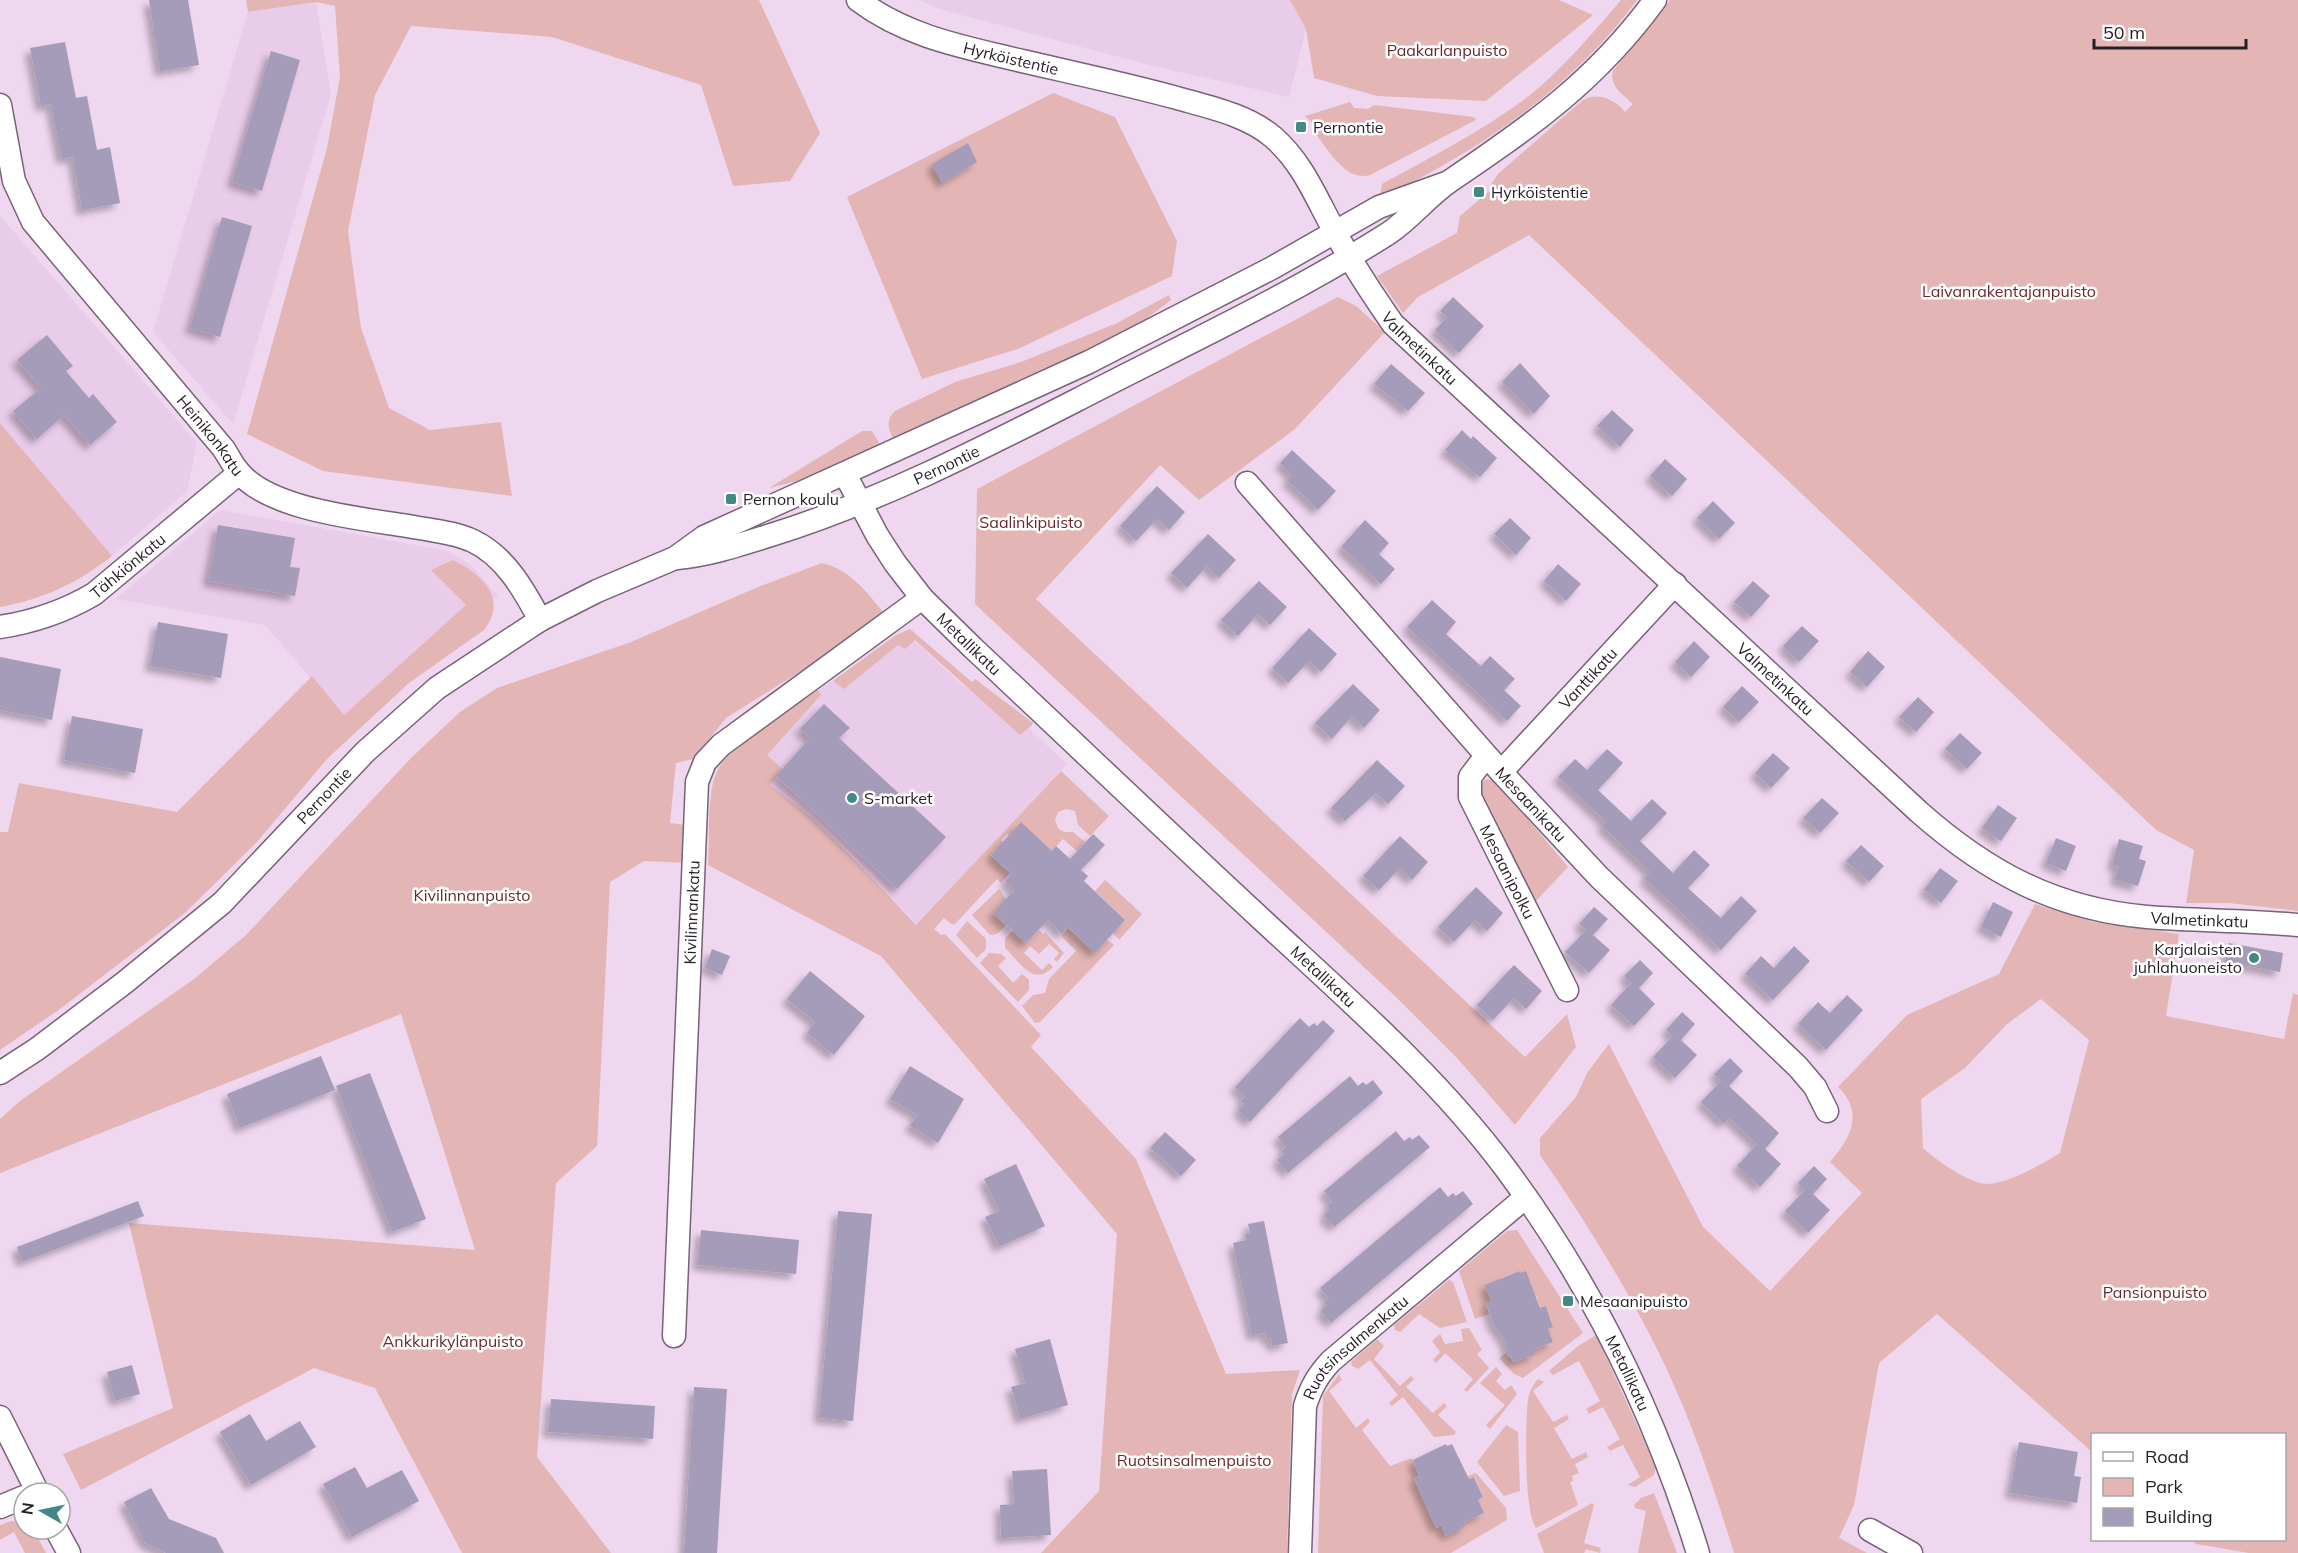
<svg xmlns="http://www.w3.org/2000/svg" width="2298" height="1553" font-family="Mulish,sans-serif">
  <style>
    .built { fill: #e9cbea }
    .green { fill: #e3b6b5; fill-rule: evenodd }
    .building { fill: #a49cb9; filter: url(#shadow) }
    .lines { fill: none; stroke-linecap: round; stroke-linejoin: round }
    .minor-casing { stroke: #776277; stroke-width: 25 }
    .minor { stroke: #fff; stroke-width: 22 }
    .poi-dot { fill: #428984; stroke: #fff; stroke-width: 2 }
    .labels { text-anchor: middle; stroke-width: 5; stroke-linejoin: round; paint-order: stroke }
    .park-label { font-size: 16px; fill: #6d272b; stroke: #fff }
    .street-label { font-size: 16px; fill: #261d26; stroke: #fff }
    .poi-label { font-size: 16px; fill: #261d26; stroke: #fff; text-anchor: start }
  </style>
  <defs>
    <filter id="shadow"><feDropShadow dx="-5.5" dy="5.5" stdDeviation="3" flood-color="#0004"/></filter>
  </defs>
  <rect width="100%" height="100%" fill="#efd7f0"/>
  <g class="built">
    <path d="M919 0H1290L1306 29 1289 97 1149 65 936 8Z"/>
    <path d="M316 2 331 94 233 424 153 332 248 12Z"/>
    <path d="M0 216 197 443 187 491 112 556 0 423Z"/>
    <path d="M220 510 448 551 471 565 498 596 343 715 265 625 116 599Z"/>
    <path d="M890 640H914L962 685 1010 711 1067 764 917 925 851 854 792 801 744 767 734 751Z"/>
  </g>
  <g class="green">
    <path d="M246 0H759L820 133 790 181 733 186 701 85 552 37 411 26 375 95 348 231 361 328 389 408 430 430 501 422 512 496 323 471 247 434 327 148 340 77 335 6 316 2 248 12Z"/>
    <path d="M1290 0H1559L1593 15 1486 101 1377 96 1314 78 1306 29Z"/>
    <path d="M1621 0H1637C1582 75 1503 134 1422 177 1409 184 1395 195 1380 195L1382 184C1431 157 1480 132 1525 99 1561 71 1591 35 1621 0Z"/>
    <path d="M1670 0H2298V911L2229 903H2186L2194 850 2156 830 1529 235 1418 297 1403 313 1377 276 1457 233 1460 216 1493 188 1491 184 1499 173 1583 100C1599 92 1614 99 1625 112L1633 104C1623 94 1609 87 1613 71Z"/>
    <path d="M1053 93 1115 117 1177 241 1172 276 1020 348 922 379 847 197Z"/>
    <path d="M1350 102 1354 108 1368 109 1374 105 1474 117 1476 120 1370 175C1345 182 1329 150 1314 132L1315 126 1305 116Z"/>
    <path d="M1169 295 1171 300 1125 335 895 443C889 430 884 422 895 411L955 382 1021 362 1117 323Z"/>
    <path d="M1338 297 1356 306 1385 332 1295 429 1199 500 1160 465 1036 599 1525 1057 1567 1014 1576 1047 1515 1125 1458 1059 1396 997 975 604 977 489Z"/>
    <path d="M0 423 112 556C78 583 43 599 0 607Z"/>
    <path d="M862 431H872L882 448 820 475 769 488Z"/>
    <path d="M453 560C481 574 509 598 484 630L409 683 327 759 257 842 185 913 60 1009 0 1050V832H8L19 783 177 812 312 676 344 715 466 605 431 570Z"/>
    <path d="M822 563C849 569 866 591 883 612L874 625 726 718 693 759 676 763 670 823 685 825 687 863 644 861 610 882 597 1146 556 1183 537 1457 611 1553H462L375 1388 314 1368 81 1490 63 1454 173 1408 129 1223 475 1250 401 1014 0 1173V1119L20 1101 194 979 246 935 411 758 460 712 497 688 631 642 758 587Z"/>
    <path d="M910 629 972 682 975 679 1033 723 1032 725 1020 735 915 640 905 649 898 645 844 689 833 681 896 635Z"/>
    <path d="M818 690 821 695 767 755 783 770 770 785C826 825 870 876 916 925L1061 771 1109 816 1090 836 1078 825 1075 811 1066 809 1058 812 1055 820 1058 828 1064 832H1073L1085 842 1077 851 1063 839 1052 851 1021 823 1009 836 1007 834 1001 840 1003 842 991 855 1010 873 1001 883 997 879 955 924H951L944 918 934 929 941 935 945 934 1041 1035 1031 1047 1136 1159 1226 1374 1300 1370 1292 1394 1287 1553H1041L1099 1491 1117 1234 881 956 708 865C710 838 706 792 718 769 732 743 792 708 818 690Z"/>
    <path d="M1486 779 1496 781 1568 867 1536 901 1482 802 1481 783Z"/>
    <path d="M1105 880 1142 914 1119 940 1113 933 1125 920 1095 891Z"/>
    <path d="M999 889 1006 899 993 913 1006 925 997 934 990 935 972 915Z"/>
    <path d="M2035 904 2094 922 2179 934 2166 1016 2284 1039 2293 993 2298 995V1553H2249L2196 1544 2191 1540H2284V1434H2092V1452L1937 1314 1879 1363 1854 1505 1839 1538 1867 1553H1734C1711 1478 1686 1404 1650 1335 1617 1272 1580 1213 1540 1155V1138L1576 1097 1587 1073 1609 1044 1703 1227 1770 1291 1862 1193 1830 1162C1850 1139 1865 1113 1838 1087L1907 1015 1999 974ZM2041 999 2089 1040 2060 1153C2040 1165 2011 1183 1987 1184 1970 1184 1936 1160 1923 1148L1921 1099 1965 1068 2007 1024Z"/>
    <path d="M967 921 986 939V949L977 958 956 935Z"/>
    <path d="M1068 928 1095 952 1107 940 1114 945 1040 1022 1035 1023 1022 1006 1033 995 1045 993 1049 979 1076 951 1061 936Z"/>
    <path d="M1039 930 1043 934 1045 932 1064 953 1057 962 1054 959 1059 953 1049 944 1039 954 1030 946 1024 953 1042 970 1049 963 1053 967C1033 987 1021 963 1005 948V938L1013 931 1026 943Z"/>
    <path d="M989 953 1001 954 1006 958 998 966 1013 983 1022 974 1029 980V990L1018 1002 980 963Z"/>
    <path d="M1517 1230 1583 1333 1523 1378 1514 1374 1499 1358 1507 1353 1514 1362 1535 1355 1533 1350 1553 1342 1548 1329 1553 1326 1546 1306 1540 1308 1536 1295 1529 1297 1519 1271 1502 1277 1491 1301 1486 1303 1489 1314 1475 1319 1459 1271 1507 1231Z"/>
    <path d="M1449 1280 1453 1282 1467 1322 1440 1328 1419 1314 1400 1332 1395 1330 1394 1325Z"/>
    <path d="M1469 1328 1482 1350 1477 1354 1489 1368 1467 1392 1464 1390 1473 1379 1445 1353 1436 1363 1433 1360 1440 1352 1432 1341 1440 1334 1445 1344 1463 1341 1461 1329Z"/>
    <path d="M1596 1335 1656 1467 1654 1475 1635 1487 1628 1485 1640 1477 1623 1445 1610 1451 1607 1447 1620 1439 1603 1407 1589 1414 1586 1409 1600 1401 1579 1361 1553 1375 1549 1371 1578 1346Z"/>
    <path d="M1377 1339 1384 1346 1374 1359 1400 1386 1411 1376 1414 1379 1406 1387 1433 1413 1444 1403 1447 1406 1438 1415 1456 1432 1454 1435 1434 1437 1403 1397 1392 1406 1389 1403 1398 1395 1370 1360 1358 1369 1352 1366 1351 1362Z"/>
    <path d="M1496 1367 1502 1374 1496 1381 1505 1390 1511 1385 1517 1394 1490 1429 1486 1425 1505 1405 1480 1383Z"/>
    <path d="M1339 1374 1342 1380 1329 1391 1356 1428 1368 1418 1370 1422 1362 1430 1390 1466 1412 1458 1419 1476 1414 1479 1436 1527 1441 1525 1446 1535 1466 1526 1464 1522 1483 1513 1478 1500 1483 1497 1475 1477 1469 1479 1468 1476 1476 1473 1506 1508 1507 1520 1451 1553H1318L1323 1396Z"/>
    <path d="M1538 1379 1544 1382 1533 1391 1553 1422 1567 1415 1569 1419 1554 1428 1572 1459 1586 1452 1588 1457 1575 1464 1579 1473 1572 1476 1573 1481 1570 1482 1578 1505 1536 1528C1524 1511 1525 1424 1528 1400 1529 1392 1533 1385 1538 1379Z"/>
    <path d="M1506 1425 1518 1432 1520 1491 1504 1496 1477 1462Z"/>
    <path d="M1654 1493 1677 1553H1638L1646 1511 1635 1508 1634 1505 1641 1498Z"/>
    <path d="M1592 1503 1594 1505 1584 1543 1601 1548 1600 1553 1586 1549 1584 1553H1544L1537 1534Z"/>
    <path d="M11 1521 24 1523V1529H33L46 1553H25L14 1532 0 1540V1525Z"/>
  </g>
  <g class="building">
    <path d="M149 0H188L199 65 160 71Z"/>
    <path d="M65 42 76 98 87 96 97 150 110 147 120 203 82 210 73 157 62 159 51 104 41 106 30 48Z"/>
    <path d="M271 51 300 60 262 191 232 182Z"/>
    <path d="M968 143 977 162 942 183 932 164Z"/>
    <path d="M222 217 252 226 220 337 190 328Z"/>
    <path d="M1453 297 1484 326 1459 353 1435 330 1447 317 1440 311Z"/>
    <path d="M47 335 73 366 66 371 89 398 93 394 117 422 90 445 64 415 37 439 13 411 41 388 17 360Z"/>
    <path d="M1520 363 1550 396 1534 414 1502 382Z"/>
    <path d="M1391 364 1425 393 1408 411 1374 384Z"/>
    <path d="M1612 410 1634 430 1620 447 1597 426Z"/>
    <path d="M1462 430 1471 439 1473 436 1497 458 1480 477 1445 450Z"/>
    <path d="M1292 450 1336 491 1318 510 1287 480 1292 475 1280 463Z"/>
    <path d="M1665 459 1687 479 1672 496 1650 476Z"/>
    <path d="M1157 486 1185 512 1169 530 1157 519 1136 541 1120 526Z"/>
    <path d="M1713 501 1735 523 1719 539 1697 518Z"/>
    <path d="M1510 518 1531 538 1516 555 1494 534Z"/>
    <path d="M1365 520 1389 543 1379 554 1395 569 1381 584 1341 547Z"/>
    <path d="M218 525 295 538 290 567 300 568 295 596 208 581Z"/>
    <path d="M1208 534 1236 560 1219 578 1207 566 1187 588 1171 573Z"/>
    <path d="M1558 564 1581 584 1566 601 1544 581Z"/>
    <path d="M1259 581 1287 607 1270 625 1258 614 1238 636 1221 620Z"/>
    <path d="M1753 581 1770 596 1751 617 1734 602Z"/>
    <path d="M1432 600 1456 622 1446 634 1481 666 1490 656 1515 679 1504 690 1521 706 1507 721 1407 627Z"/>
    <path d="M158 622 228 634 221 678 150 666Z"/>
    <path d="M1802 626 1819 641 1799 662 1783 646Z"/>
    <path d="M1309 628 1337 654 1321 672 1309 661 1288 683 1272 668Z"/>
    <path d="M1694 641 1710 657 1691 677 1675 662Z"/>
    <path d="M1868 651 1885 667 1867 687 1850 672Z"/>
    <path d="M0 657 61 669 52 720 0 710Z"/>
    <path d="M1353 684 1380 710 1364 728 1352 716 1332 739 1315 723Z"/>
    <path d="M1742 686 1759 702 1739 722 1723 707Z"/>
    <path d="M1918 697 1934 712 1916 732 1899 717Z"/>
    <path d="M824 704 850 728 839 738 946 837 897 889 776 776 810 738 800 729Z"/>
    <path d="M72 716 143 729 135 773 64 760Z"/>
    <path d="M1960 733 1982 753 1967 769 1945 749Z"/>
    <path d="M1607 749 1623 763 1598 790 1631 821 1652 799 1667 813 1640 841 1673 873 1694 850 1710 865 1688 888 1721 918 1741 896 1757 911 1721 950 1644 878 1650 872 1602 826 1606 822 1558 777 1575 759 1587 770Z"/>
    <path d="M1773 753 1790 768 1771 788 1755 773Z"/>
    <path d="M1377 760 1405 786 1388 804 1376 793 1345 821 1331 808Z"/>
    <path d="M1822 798 1839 813 1820 833 1803 818Z"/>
    <path d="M1998 805 2017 818 2001 841 1982 828Z"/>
    <path d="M1021 822 1052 851 1056 846 1070 859 1093 834 1105 845 1081 870 1088 876 1084 881 1125 920 1095 953 1068 927 1062 934 1048 920 1026 943 993 913 1014 890 1005 881 1011 874 991 855Z"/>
    <path d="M1400 836 1428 862 1412 880 1400 868 1379 890 1363 876Z"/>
    <path d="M2056 838 2076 846 2066 871 2046 863Z"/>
    <path d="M2119 839 2143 846 2139 859 2146 861 2138 886 2115 880 2118 867 2112 865Z"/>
    <path d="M1861 845 1884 866 1869 882 1846 861Z"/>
    <path d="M1940 868 1958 881 1941 903 1924 890Z"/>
    <path d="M1476 887 1503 913 1487 931 1475 920 1454 942 1438 927Z"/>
    <path d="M1993 902 2013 912 2001 937 1981 927Z"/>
    <path d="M1594 907 1608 919 1593 935 1610 950 1589 973 1565 952 1586 930 1579 924Z"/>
    <path d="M2229 943 2283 953 2280 972 2225 962Z"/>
    <path d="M1794 946 1810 961 1773 1000 1745 974 1761 956 1774 968Z"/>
    <path d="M712 949 730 956 722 975 705 968Z"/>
    <path d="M1640 960 1653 973 1639 988 1655 1004 1634 1026 1611 1005 1631 983 1624 976Z"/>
    <path d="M1514 965 1542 991 1526 1009 1514 998 1493 1020 1477 1005Z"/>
    <path d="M810 971 865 1016 834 1055 807 1033 815 1022 787 999Z"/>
    <path d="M1847 995 1863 1010 1826 1050 1798 1024 1818 1002 1830 1013Z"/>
    <path d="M1682 1012 1695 1024 1681 1040 1697 1055 1675 1078 1653 1057 1673 1036 1666 1030Z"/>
    <path d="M1300 1018 1309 1027 1314 1023 1317 1026 1323 1020 1335 1031 1250 1122 1238 1110 1244 1104 1240 1101 1245 1097 1235 1087Z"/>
    <path d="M321 1056 335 1090 240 1128 227 1094Z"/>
    <path d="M1730 1058 1743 1071 1729 1086 1779 1133 1765 1149 1781 1164 1760 1187 1737 1166 1757 1144 1729 1118 1724 1124 1701 1102 1721 1081 1714 1074Z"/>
    <path d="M910 1066 964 1099 938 1143 910 1126 917 1115 890 1099Z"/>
    <path d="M370 1073 426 1219 392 1232 336 1086Z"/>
    <path d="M1350 1076 1358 1086 1363 1082 1366 1085 1373 1080 1383 1093 1288 1173 1277 1160 1284 1154 1281 1151 1286 1147 1278 1137Z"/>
    <path d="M1396 1131 1404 1141 1410 1137 1412 1140 1419 1135 1430 1147 1334 1227 1324 1215 1330 1209 1327 1206 1332 1202 1324 1191Z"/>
    <path d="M1165 1132 1196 1160 1181 1176 1150 1148Z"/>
    <path d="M1016 1164 1045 1226 999 1247 985 1217 999 1211 984 1179Z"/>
    <path d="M1814 1166 1827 1179 1813 1194 1830 1210 1808 1233 1785 1211 1805 1190 1798 1183Z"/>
    <path d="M1440 1187 1448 1197 1453 1193 1456 1196 1463 1191 1473 1204 1331 1323 1321 1311 1327 1305 1324 1302 1329 1298 1320 1288Z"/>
    <path d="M138 1201 144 1216 22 1262 17 1247Z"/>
    <path d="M838 1211 872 1214 853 1421 819 1418Z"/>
    <path d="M1264 1221 1288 1343 1272 1346 1271 1338 1266 1339 1265 1333 1252 1335 1233 1243 1246 1240 1245 1234 1250 1233 1248 1224Z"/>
    <path d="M701 1230 799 1240 796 1274 698 1265Z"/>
    <path d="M1519 1271 1520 1273 1526 1271 1540 1308 1546 1306 1553 1327 1548 1329 1553 1342 1533 1350 1535 1355 1513 1362 1511 1356 1508 1357 1505 1341 1493 1324 1486 1303 1491 1301 1485 1285Z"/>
    <path d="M1050 1339 1068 1405 1020 1419 1011 1387 1025 1383 1015 1349Z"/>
    <path d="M132 1365 140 1394 115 1401 107 1372Z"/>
    <path d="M694 1387 727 1389 717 1553H684Z"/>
    <path d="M551 1399 655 1406 653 1439 548 1432Z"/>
    <path d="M250 1414 266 1441 300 1421 316 1447 251 1485 220 1432Z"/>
    <path d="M2019 1442 2078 1452 2074 1476 2081 1477 2077 1503 2010 1493Z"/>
    <path d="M1446 1444 1447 1446 1452 1444 1469 1479 1474 1477 1483 1497 1478 1500 1484 1513 1464 1522 1466 1526 1446 1536 1441 1525 1436 1528 1414 1478 1419 1476 1413 1460Z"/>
    <path d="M355 1467 367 1488 402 1470 419 1501 352 1537 323 1484Z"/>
    <path d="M1047 1469 1051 1535 1001 1538 1000 1505 1014 1504 1012 1471Z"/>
    <path d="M151 1488 169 1519 216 1538 224 1553H166L145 1543 124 1502Z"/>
  </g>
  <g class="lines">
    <g class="minor-casing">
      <g id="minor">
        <path id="s1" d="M858 0C907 37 964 47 1022 61 1074 73 1126 84 1177 98 1209 107 1247 115 1273 137 1303 163 1316 198 1335 232 1352 263 1372 294 1393 324L1919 812C1987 872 2055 909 2147 917 2197 921 2248 920 2298 925"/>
        <path id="s2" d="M0 105 14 181 33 222 223 448C228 455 232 464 238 471 270 512 370 519 419 528 437 531 456 533 473 541 505 556 524 590 540 620"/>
        <path id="s3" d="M845 474 877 535 895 563 922 598 973 648C1068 737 1162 827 1258 916 1344 996 1435 1074 1506 1169 1593 1286 1655 1414 1698 1553"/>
        <path id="s4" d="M1247 483 1501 772 1599 877 1798 1067 1815 1087 1827 1111"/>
        <path id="s5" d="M677 558C710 555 739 545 771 535 877 502 977 451 1075 401 1181 346 1288 297 1389 233 1411 218 1428 196 1450 181 1531 126 1596 81 1655 0"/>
        <path id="s6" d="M0 627C33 622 65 611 94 594L239 473"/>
        <path id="s7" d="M1486 756 1470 777V797L1567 990"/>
        <path id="s8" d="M1501 772 1675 584"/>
        <path id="s9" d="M0 1073 37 1049 124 983 222 903 365 752 437 688 540 620 597 591 675 558 704 537 1089 362 1272 268 1379 207 1446 183"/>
        <path id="s10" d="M674 1336 697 782 705 762 721 745 922 598"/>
        <path d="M0 1417 38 1493"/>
        <path d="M0 1507 24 1497"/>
        <path d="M56 1529 69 1553"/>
        <path d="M1870 1530 1911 1553"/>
        <path id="s11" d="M1300 1553 1305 1406C1311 1387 1318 1375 1331 1361L1526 1197"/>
      </g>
    </g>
    <use href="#minor" class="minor"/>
  </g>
  <g class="poi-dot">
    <rect x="1295" y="121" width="12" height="12" rx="3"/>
    <rect x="1473" y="186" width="12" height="12" rx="3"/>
    <rect x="725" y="493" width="12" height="12" rx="3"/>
    <circle cx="852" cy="798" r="6"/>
    <circle cx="2254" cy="958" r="6"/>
    <rect x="1562" y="1295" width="12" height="12" rx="3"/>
  </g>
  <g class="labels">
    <g class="park-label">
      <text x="1447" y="56">Paakarlanpuisto</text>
      <text x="2009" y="297">Laivanrakentajanpuisto</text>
      <text x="1031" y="528">Saalinkipuisto</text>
      <text x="472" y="901">Kivilinnanpuisto</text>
      <text x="2155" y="1298">Pansionpuisto</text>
      <text x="453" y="1347">Ankkurikylänpuisto</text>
      <text x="1194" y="1466">Ruotsinsalmenpuisto</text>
    </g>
    <g class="street-label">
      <text dy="6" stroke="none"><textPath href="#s1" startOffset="165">Hyrköistentie</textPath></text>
      <text dy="6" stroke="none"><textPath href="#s1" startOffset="699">Valmetinkatu</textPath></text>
      <text dy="6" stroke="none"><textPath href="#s2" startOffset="400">Heinikonkatu</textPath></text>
      <text dy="6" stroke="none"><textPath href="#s5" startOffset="286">Pernontie</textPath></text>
      <text dy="6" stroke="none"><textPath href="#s6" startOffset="144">Tähkiönkatu</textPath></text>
      <text dy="6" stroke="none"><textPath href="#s3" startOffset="212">Metallikatu</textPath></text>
      <text dy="6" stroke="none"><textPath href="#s8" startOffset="128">Vanttikatu</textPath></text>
      <text dy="6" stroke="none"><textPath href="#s1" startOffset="1185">Valmetinkatu</textPath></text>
      <text dy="6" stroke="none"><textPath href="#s9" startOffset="428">Pernontie</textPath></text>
      <text dy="6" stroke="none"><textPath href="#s4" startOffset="429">Mesaanikatu</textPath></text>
      <text dy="6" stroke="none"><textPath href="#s7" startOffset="130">Mesaanipolku</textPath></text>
      <text dy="6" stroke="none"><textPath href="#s10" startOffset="424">Kivilinnankatu</textPath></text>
      <text dy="6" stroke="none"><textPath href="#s1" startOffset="1689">Valmetinkatu</textPath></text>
      <text dy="6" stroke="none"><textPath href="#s3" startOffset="698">Metallikatu</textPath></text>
      <text dy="6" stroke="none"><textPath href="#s11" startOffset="226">Ruotsinsalmenkatu</textPath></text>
      <text dy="6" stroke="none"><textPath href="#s3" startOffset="1202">Metallikatu</textPath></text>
    </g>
    <g class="poi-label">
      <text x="1313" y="133">Pernontie</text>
      <text x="1491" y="198">Hyrköistentie</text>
      <text x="743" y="505">Pernon koulu</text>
      <text x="864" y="804">S-market</text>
      <text x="2242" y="955" text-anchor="end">Karjalaisten<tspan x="2242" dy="18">juhlahuoneisto</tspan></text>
      <text x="1580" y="1307">Mesaanipuisto</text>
    </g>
  </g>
  <rect x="2091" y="1433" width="195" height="108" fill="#ffffff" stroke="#a8a5a8" stroke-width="1.5"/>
  <rect x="2103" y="1452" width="30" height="9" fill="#ffffff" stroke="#a8a5a8" stroke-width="1.5"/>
  <text x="2145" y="1463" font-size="18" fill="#261d26">Road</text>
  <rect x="2103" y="1478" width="30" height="18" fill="#e3b6b5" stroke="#a8a5a8" stroke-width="1.5"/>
  <text x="2145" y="1493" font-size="18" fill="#261d26">Park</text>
  <rect x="2103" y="1508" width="30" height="18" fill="#a49cb9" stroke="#a8a5a8" stroke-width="1.5"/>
  <text x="2145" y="1523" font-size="18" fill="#261d26">Building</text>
  <g transform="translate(42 1511) rotate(279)"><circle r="28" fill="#ffffff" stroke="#a8a5a8" stroke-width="1.5"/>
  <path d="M0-4.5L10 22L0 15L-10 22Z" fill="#428984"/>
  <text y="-9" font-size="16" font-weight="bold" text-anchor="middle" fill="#261d26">N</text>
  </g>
  <path d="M2094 39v9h152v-9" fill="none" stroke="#261d26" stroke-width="3"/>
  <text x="2103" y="39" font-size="18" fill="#261d26" stroke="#ffffff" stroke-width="4.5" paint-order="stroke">50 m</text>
</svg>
